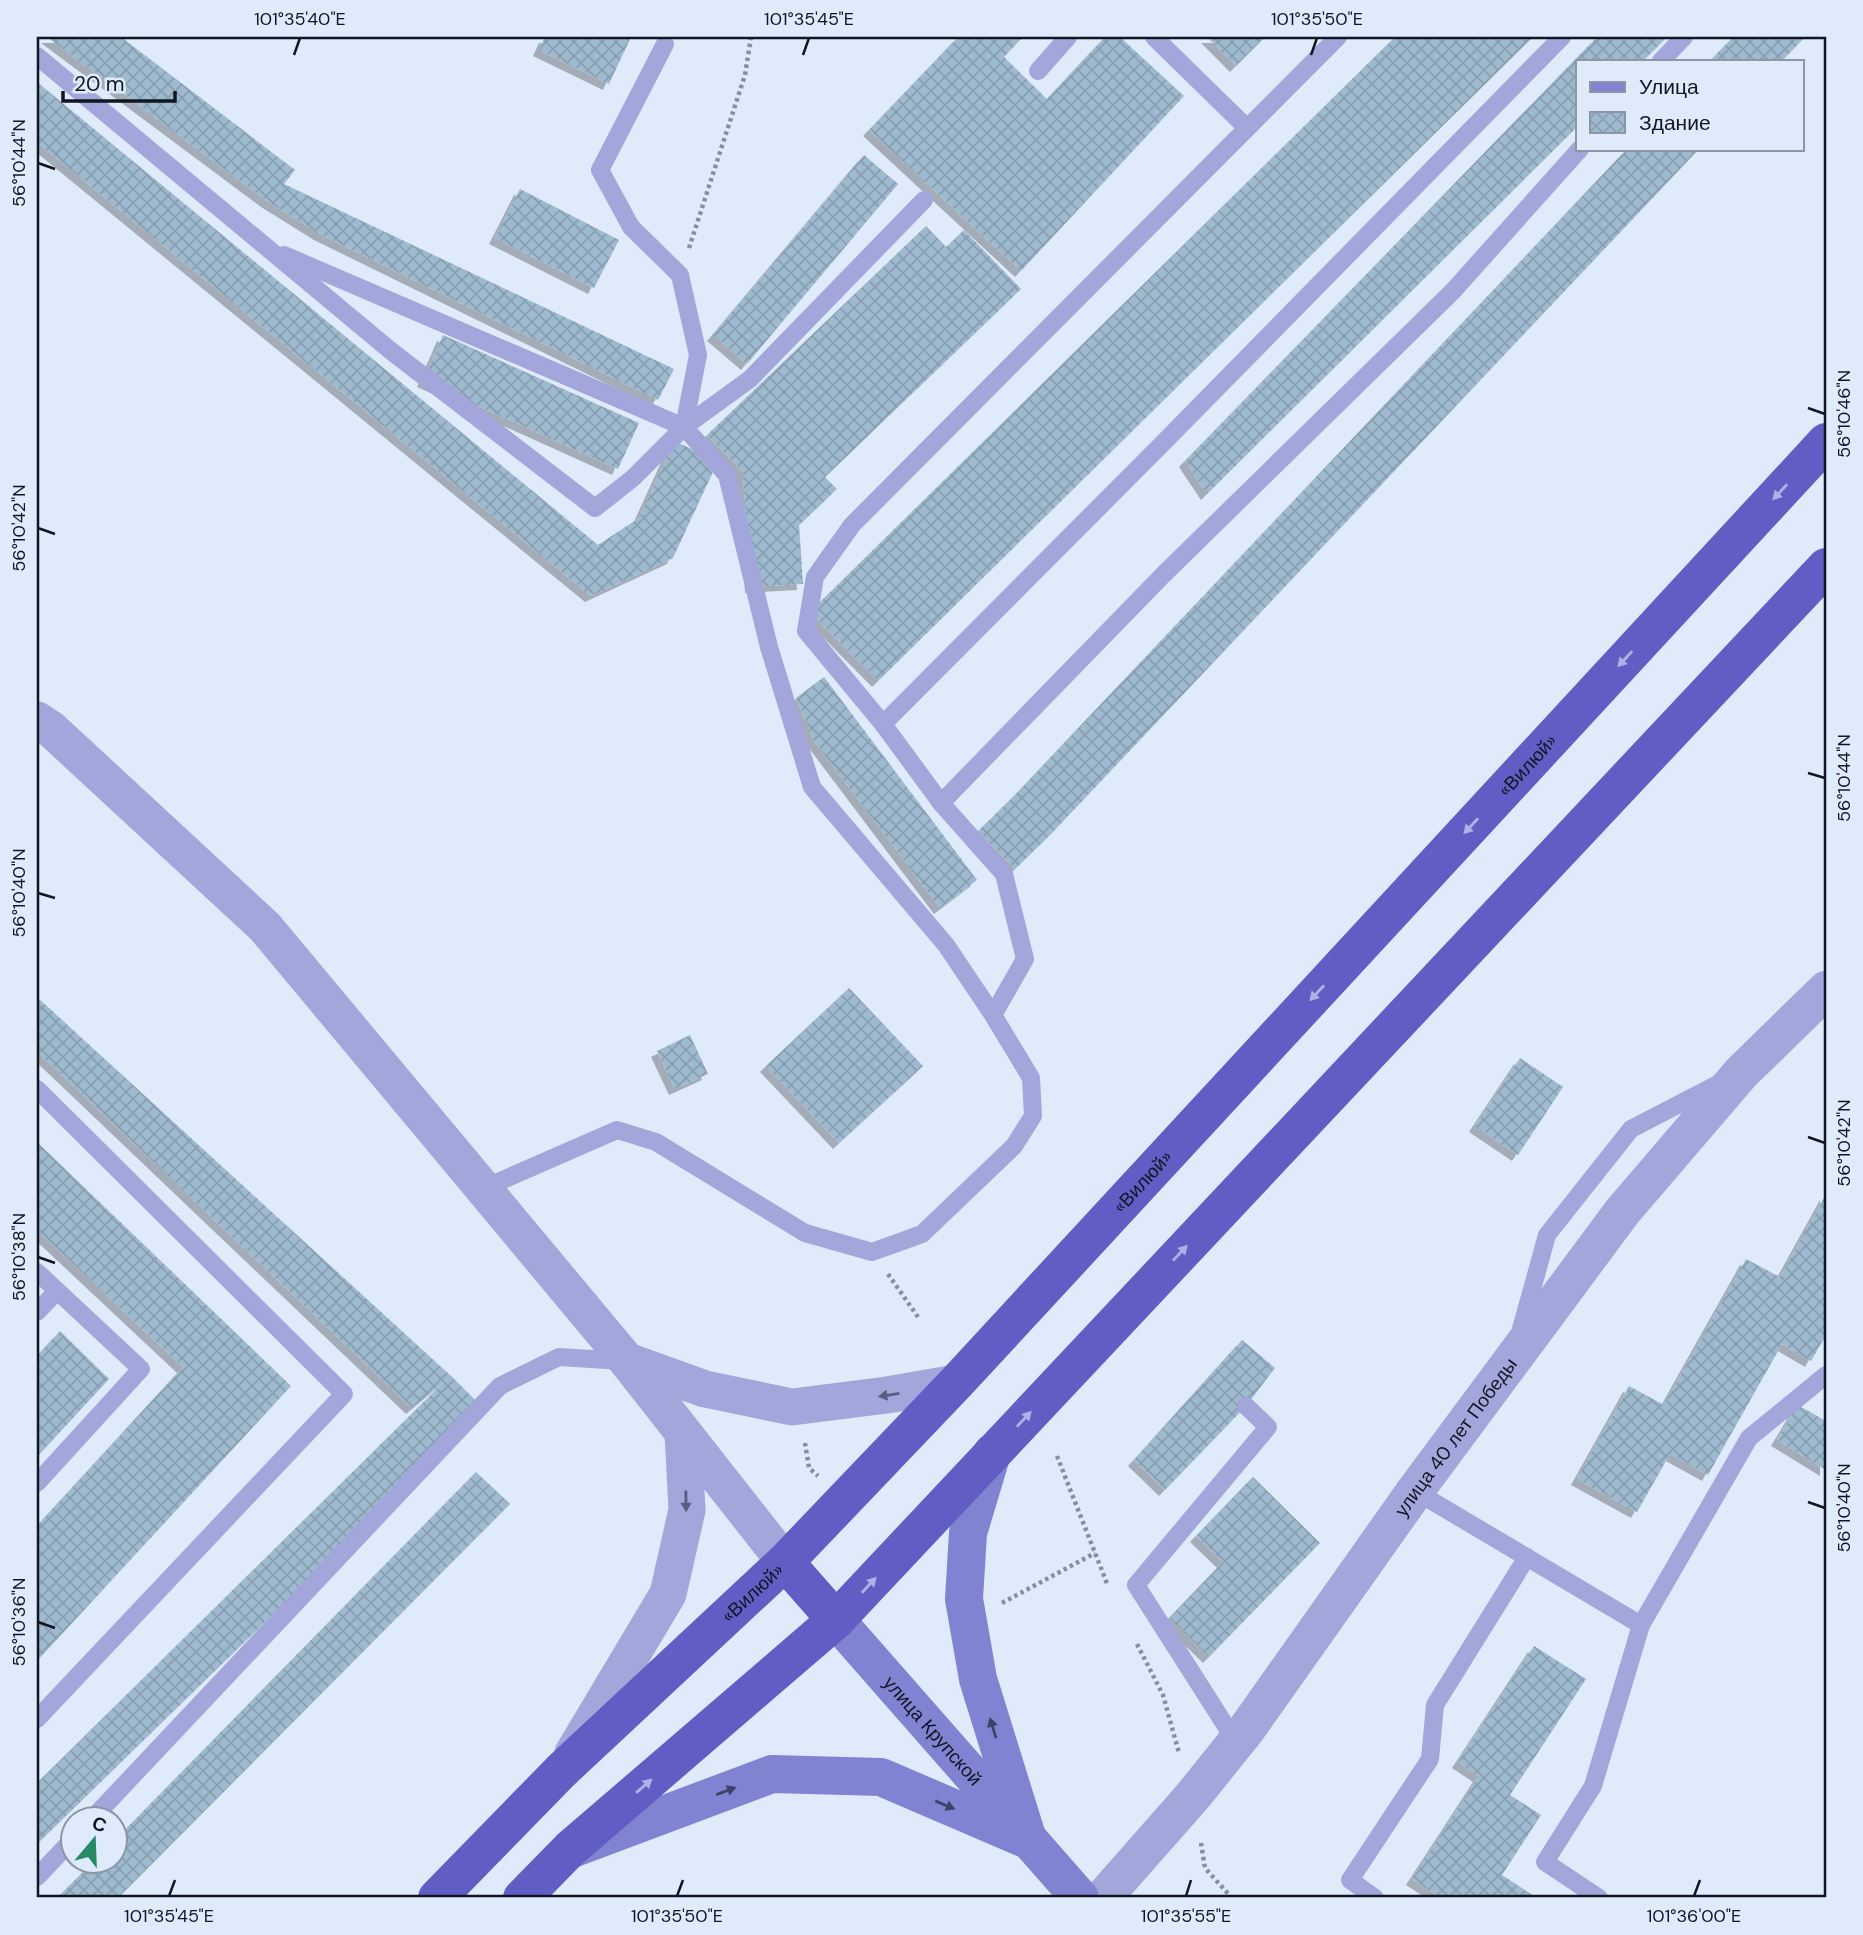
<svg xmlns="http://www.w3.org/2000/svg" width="1863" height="1935" font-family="'DM Sans',sans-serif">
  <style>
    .building { fill: url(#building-cross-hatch); filter: url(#shadow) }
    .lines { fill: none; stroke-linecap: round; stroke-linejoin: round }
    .path { stroke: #868f9d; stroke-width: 4.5; stroke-dasharray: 3.5 3.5; stroke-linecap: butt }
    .service { stroke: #a2a6da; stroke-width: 18 }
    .minor { stroke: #a2a6da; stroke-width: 37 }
    .tertiary { stroke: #a2a6da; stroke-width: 38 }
    .secondary { stroke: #8083d1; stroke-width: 38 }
    .trunk { stroke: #605dc4; stroke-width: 38 }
    .oneway { fill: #acb2e5 }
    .oneway2 { fill: #5a5e7e }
    .oneway3 { fill: #3d4267 }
    .ticks { fill: none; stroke: #111721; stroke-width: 2.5 }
    .labels { text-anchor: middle; stroke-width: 5; stroke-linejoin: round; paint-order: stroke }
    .street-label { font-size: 19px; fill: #111721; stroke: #dfeafb }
    .neatline { fill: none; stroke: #111721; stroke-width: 2.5 }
    .ticks-label { font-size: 18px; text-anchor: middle; fill: #111721 }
  </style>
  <defs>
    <pattern id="building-cross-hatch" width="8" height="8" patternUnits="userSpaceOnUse" patternTransform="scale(1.75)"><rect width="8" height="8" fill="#9ebacf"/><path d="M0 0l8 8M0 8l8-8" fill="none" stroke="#879fb1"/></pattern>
    <filter id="shadow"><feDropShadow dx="-6" dy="6" stdDeviation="0" flood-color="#0004"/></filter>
  </defs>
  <rect width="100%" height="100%" fill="#dfeafb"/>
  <g class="building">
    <path d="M47 37H121L295 170 284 184 674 369 658 400 320 234 267 201Z"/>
    <path d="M545 37H631L609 84 539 50Z"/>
    <path d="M958 37H1023L1004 57 1047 99 1105 37H1120L1184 96 1021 271 869 130Z"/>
    <path d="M1207 37H1265L1236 66Z"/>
    <path d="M1395 37H1533L878 681 810 612Z"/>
    <path d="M1597 37H1667L1643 61H1578V126L1207 494 1185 461Z"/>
    <path d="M1733 37H1805L1782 61H1710Z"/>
    <path d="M37 82 598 545 639 518 674 441 718 461 673 558 591 596 37 142Z"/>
    <path d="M1627 149H1699L1051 834 1015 869 978 831 1014 796Z"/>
    <path d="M864 155 898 184 747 364 713 335Z"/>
    <path d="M520 189 619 240 594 288 495 238Z"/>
    <path d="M926 226 946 247 964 230 1021 289 825 477 837 489 799 525 803 584 751 587 743 472 707 435Z"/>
    <path d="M443 335 639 423 618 469 423 381Z"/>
    <path d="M824 677 977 880 940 908 814 741 796 698Z"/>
    <path d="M849 988 923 1066 839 1143 766 1066Z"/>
    <path d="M37 997 451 1376 484 1409 37 1844V1783L446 1380 412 1408 37 1051Z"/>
    <path d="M690 1035 708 1074 675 1089 657 1051Z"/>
    <path d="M1520 1058 1563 1087 1518 1155 1475 1126Z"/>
    <path d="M37 1142 291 1386 37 1661V1526L183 1367 37 1230Z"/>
    <path d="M1826 1194V1335L1811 1361 1782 1344 1708 1475 1670 1454 1637 1512 1577 1479 1629 1386 1664 1405 1746 1259 1780 1277Z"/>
    <path d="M60 1331 109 1379 37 1457V1356Z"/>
    <path d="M1242 1340 1275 1368 1246 1406 1165 1490 1134 1460Z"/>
    <path d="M1798 1405 1826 1421V1470L1777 1440Z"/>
    <path d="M476 1472 510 1504 118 1898H57L93 1862H116V1839Z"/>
    <path d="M1253 1477 1320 1543 1209 1657 1169 1618 1223 1562 1196 1536Z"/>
    <path d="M1534 1646 1586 1679 1510 1795 1541 1815 1502 1875 1537 1898H1441L1412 1879 1479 1776 1458 1762Z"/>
  </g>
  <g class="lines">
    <g class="path">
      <path d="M689 248 745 75 751 37"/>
      <path d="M888 1274 918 1317"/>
      <path d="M805 1443 809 1468 818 1476"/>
      <path d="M1057 1456 1108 1586"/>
      <path d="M1002 1603 1095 1553"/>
      <path d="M1137 1644 1163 1695 1179 1753"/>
      <path d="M1201 1843 1205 1868 1232 1898"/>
    </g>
    <g class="service">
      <path d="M1154 37 1247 128"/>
      <path d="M665 44 600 170 631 227 680 275 698 355 684 427"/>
      <path d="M37 56 391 351 595 508 633 478 684 427 727 475 769 647 812 787 946 945 993 1015 1031 1078 1033 1116 1014 1146 922 1234 872 1252 805 1233 656 1142 617 1130 482 1189"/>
      <path d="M1661 61 1684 37"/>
      <path d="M1038 71 1068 37"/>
      <path d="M284 255 684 427"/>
      <path d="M684 427 750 379 924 200"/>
      <path d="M883 724 1164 442 1562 37"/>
      <path d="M941 803 883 724 806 631 815 577 852 525 1338 37"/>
      <path d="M993 1015 1025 959 1004 874 941 803 1164 574 1453 291 1580 149"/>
      <path d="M37 1089 344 1394 37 1719"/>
      <path d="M37 1272 141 1369 37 1483"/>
      <path d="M37 1312 57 1291"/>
      <path d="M1521 1329 1547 1235 1631 1129 1716 1085"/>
      <path d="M1415 1491 1641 1625 1749 1438 1826 1375"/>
      <path d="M1236 1742 1136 1585 1268 1427 1246 1406"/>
      <path d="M91 1820 500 1386 559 1357 623 1361"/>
      <path d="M37 1877 74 1838"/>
      <path d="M1375 1898 1350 1880 1430 1759 1435 1705 1527 1557"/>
      <path d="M1599 1898 1545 1862 1593 1786 1641 1625"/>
    </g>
    <g class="minor">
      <path d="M37 720 52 730 265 927 627 1361 785 1562"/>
      <path d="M627 1361 705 1389 792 1407 887 1395 956 1383"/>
      <path d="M573 1753 668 1594 687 1510 683 1433"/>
    </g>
    <path class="tertiary" id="s1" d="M1103 1898 1192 1797 1246 1730 1415 1491 1622 1212 1741 1073 1826 990"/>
    <g class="secondary">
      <path d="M992 1453 968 1533 964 1599 978 1679 1028 1840"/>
      <path id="s2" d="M836 1620 1080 1898"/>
      <path d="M572 1849 772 1774 881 1777 1028 1840"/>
    </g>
    <g class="trunk">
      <path d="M785 1562 836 1620"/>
      <path id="s3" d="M437 1898 561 1771 785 1562 956 1383 1826 442"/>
      <path d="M522 1898 570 1849 836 1620 1826 567"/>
    </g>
  </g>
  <defs><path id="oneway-solid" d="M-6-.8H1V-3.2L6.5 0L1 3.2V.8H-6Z" transform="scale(1.75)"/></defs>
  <g class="oneway">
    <use href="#oneway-solid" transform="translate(1780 492) rotate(133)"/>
    <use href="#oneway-solid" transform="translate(1625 659) rotate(133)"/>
    <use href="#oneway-solid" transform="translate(1471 826) rotate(133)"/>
    <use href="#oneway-solid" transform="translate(1317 993) rotate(133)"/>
    <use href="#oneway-solid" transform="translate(1180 1253) rotate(-47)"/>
    <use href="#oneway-solid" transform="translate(1024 1419) rotate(-47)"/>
    <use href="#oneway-solid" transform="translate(869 1585) rotate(-47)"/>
    <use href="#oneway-solid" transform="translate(644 1786) rotate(-41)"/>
  </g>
  <g class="oneway2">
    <use href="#oneway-solid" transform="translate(889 1395) rotate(171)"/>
    <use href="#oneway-solid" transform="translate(686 1501) rotate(89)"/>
  </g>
  <g class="oneway3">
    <use href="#oneway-solid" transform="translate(993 1728) rotate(-107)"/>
    <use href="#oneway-solid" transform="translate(726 1791) rotate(-21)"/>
    <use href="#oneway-solid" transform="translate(945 1805) rotate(23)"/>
  </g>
  <path class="ticks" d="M294 55 300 38M803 55 809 38M1311 55 1317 38M38 163 55 169M1808 408 1825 414M38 528 55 534M1808 773 1825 778M38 893 55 898M1808 1137 1825 1143M38 1257 55 1263M1808 1502 1825 1508M38 1622 55 1628M169 1896 175 1880M677 1896 683 1880M1186 1896 1191 1880M1694 1896 1700 1880"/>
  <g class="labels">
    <g class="street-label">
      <text dy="7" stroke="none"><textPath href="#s3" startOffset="1573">«Вилюй»</textPath></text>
      <text dy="7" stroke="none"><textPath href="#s3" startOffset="1006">«Вилюй»</textPath></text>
      <text dy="7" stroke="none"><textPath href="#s1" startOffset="581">улица 40 лет Победы</textPath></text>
      <text dy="7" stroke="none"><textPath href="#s3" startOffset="439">«Вилюй»</textPath></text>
      <text dy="7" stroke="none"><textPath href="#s2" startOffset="147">улица Крупской</textPath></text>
    </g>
  </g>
  <rect width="1863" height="1935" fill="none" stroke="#dfeafb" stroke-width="77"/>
  <rect x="1576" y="60" width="228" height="91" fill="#dfeafb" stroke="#8d96a4" stroke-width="2"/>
  <rect x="1590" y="82" width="35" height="10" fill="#8083d1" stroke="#8d96a4" stroke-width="2"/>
  <text x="1639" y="94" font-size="21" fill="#111721">Улица</text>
  <rect x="1590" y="112" width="35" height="21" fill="url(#building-cross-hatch)" stroke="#8d96a4" stroke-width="2"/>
  <text x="1639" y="130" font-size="21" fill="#111721">Здание</text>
  <g transform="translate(94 1840) rotate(19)"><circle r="33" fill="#dfeafb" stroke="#8d96a4" stroke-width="2"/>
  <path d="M0-5L12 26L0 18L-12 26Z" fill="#258a65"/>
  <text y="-10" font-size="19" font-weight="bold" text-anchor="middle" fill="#111721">С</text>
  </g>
  <path d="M63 91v10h112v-10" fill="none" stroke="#111721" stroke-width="3.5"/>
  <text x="74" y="91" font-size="21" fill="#111721" stroke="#dfeafb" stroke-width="5" paint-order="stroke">20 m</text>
  <rect x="38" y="38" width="1787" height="1858" class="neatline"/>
  <g class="ticks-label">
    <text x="300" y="25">101°35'40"E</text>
    <text x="809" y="25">101°35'45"E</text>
    <text x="1317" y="25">101°35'50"E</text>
    <text transform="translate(19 163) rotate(-90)" y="6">56°10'44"N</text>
    <text transform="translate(1844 414) rotate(-90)" y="6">56°10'46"N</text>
    <text transform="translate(19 528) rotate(-90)" y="6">56°10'42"N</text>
    <text transform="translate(1844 778) rotate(-90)" y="6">56°10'44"N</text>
    <text transform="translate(19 893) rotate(-90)" y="6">56°10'40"N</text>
    <text transform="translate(1844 1143) rotate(-90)" y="6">56°10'42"N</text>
    <text transform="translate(19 1257) rotate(-90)" y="6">56°10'38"N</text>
    <text transform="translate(1844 1508) rotate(-90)" y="6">56°10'40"N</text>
    <text transform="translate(19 1622) rotate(-90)" y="6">56°10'36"N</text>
    <text x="169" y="1922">101°35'45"E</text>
    <text x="677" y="1922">101°35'50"E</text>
    <text x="1186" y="1922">101°35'55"E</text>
    <text x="1694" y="1922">101°36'00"E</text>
  </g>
</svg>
